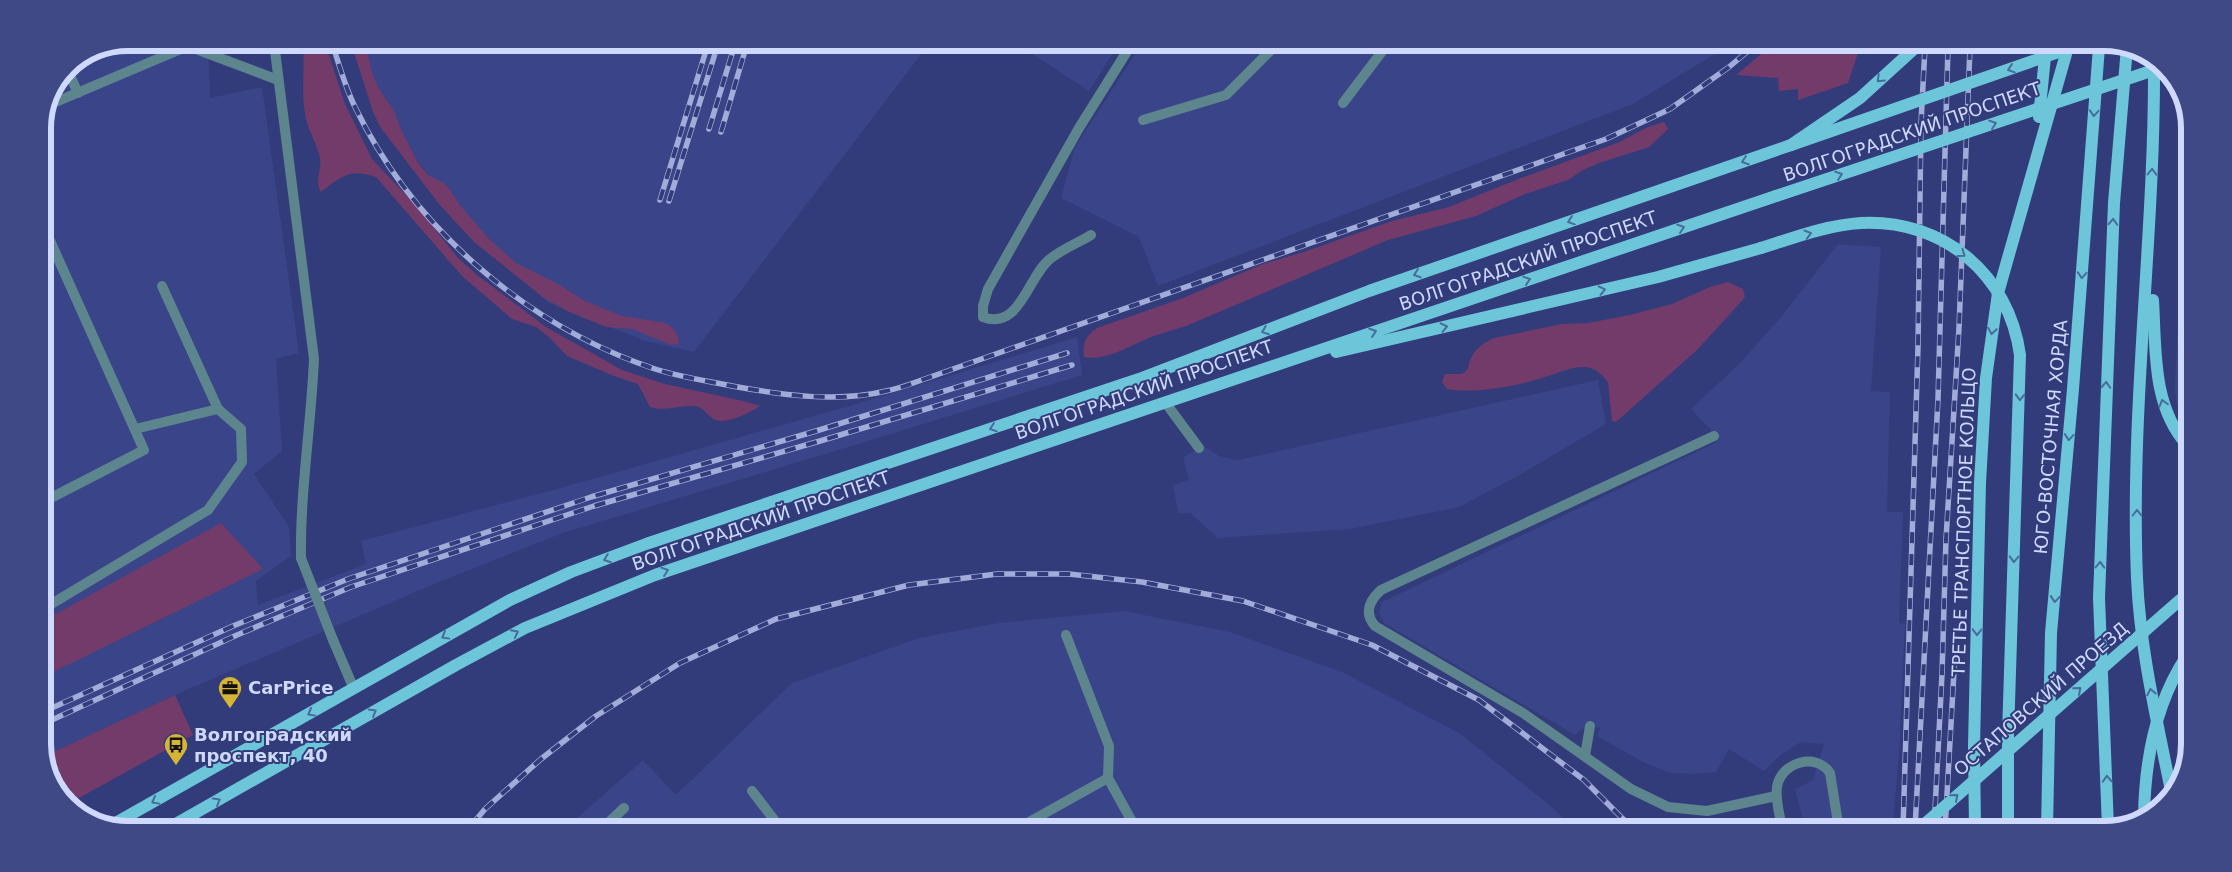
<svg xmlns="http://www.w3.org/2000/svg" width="2232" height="872" font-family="'DejaVu Sans',sans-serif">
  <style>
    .built { fill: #394489 }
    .green { fill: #733b6a }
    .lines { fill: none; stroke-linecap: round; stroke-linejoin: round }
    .service { stroke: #5c858e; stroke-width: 10 }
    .minor { stroke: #5c858e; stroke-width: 10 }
    .primary { stroke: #6dc5d9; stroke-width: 12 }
    .rail-casing { stroke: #a2acd9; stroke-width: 5.5 }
    .rail { stroke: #323c7a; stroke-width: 4; stroke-dasharray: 11; stroke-linecap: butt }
    .minor-bridge { stroke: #5c858e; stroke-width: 10 }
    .primary-bridge { stroke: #6dc5d9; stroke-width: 12 }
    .oneway { stroke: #476c9b }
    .labels { text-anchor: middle; stroke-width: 4; stroke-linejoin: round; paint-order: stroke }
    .street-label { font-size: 18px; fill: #cfd9fe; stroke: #323c7a }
    .poi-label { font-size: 18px; font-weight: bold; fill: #cfd9fe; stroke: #323c7a; text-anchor: start }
    .rim { fill: none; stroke: #cfd9fe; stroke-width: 6 }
  </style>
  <rect width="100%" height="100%" fill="#323c7a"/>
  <g class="built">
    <path d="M128 43H208L210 98 262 87 299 353 276 359 282 451 254 474 289 527 291 556 256 581 258 605 366 564 361 541 564 487 853 405 1077 337 1082 375 855 445 563 533 439 582 175 695 45 756 43 750V123L68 67 96 49Z"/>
    <path d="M359 43 929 44 694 352 645 341 547 302 475 234 401 140Z"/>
    <path d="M1019 45H1118L1089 91Z"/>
    <path d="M1141 45 1728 46 1633 104 1158 286 1139 237 1061 198 1075 147Z"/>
    <path d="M2187 117 2189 122 2187 424 2176 401 2175 385Z"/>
    <path d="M1838 244 1881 247 1871 391 1890 392 1887 512H1903L1899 623 1905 624 1899 756 1892 829H1805L1795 789 1813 780 1824 744 1801 742 1779 756 1764 771 1729 749 1716 772 1695 774 1670 773 1643 762 1597 736 1601 728 1590 726 1582 729 1575 735 1384 623 1379 613 1382 602 1717 442 1711 430 1691 409 1740 363 1781 317Z"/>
    <path d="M1598 380 1606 424 1514 478 1459 507 1349 529 1218 538 1190 513H1178L1173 485 1189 480 1183 457 1204 446 1219 456 1236 460 1243 459Z"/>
    <path d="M1124 611 1230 632 1342 672 1459 733 1552 807 1573 828 568 826 643 760 676 795 792 683 919 638 998 623Z"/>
  </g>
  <g class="green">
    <path d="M303 43H325L345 104 372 159 420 210 457 257 477 275 546 327 622 370 665 384 743 401 760 406C749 413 723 427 712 418 705 413 704 407 693 406 678 405 665 412 650 407L638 384 614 376 567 356 549 337 536 327 512 319 462 276 376 177C351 168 341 176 321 192 314 180 322 171 320 158 317 143 307 129 305 113 301 90 305 66 303 43Z"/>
    <path d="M351 43H365L372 73 379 89 394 111 401 130 417 161 428 175 444 183 450 190 459 204 489 239 516 263 556 283 585 301 622 316 666 323 673 328 678 336 679 344 671 345 632 329 606 327 567 311 544 298 474 242 439 204 381 128 373 112Z"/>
    <path d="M1771 46 1860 47 1848 83 1798 100V89L1779 91 1778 78 1736 75Z"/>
    <path d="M1664 122 1668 129 1649 147 1599 163 1583 170 1568 180 1525 194 1476 216 1388 240 1186 326C1177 329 1168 331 1160 334 1136 341 1109 362 1084 357 1082 344 1086 335 1097 328L1183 298 1263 264 1304 252 1392 221 1449 207 1521 178 1617 143 1648 127Z"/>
    <path d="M1728 282 1743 289 1745 297 1739 304 1697 350 1616 422 1612 421 1608 382C1602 375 1596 368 1586 367 1572 366 1558 373 1545 377 1518 386 1475 394 1447 389L1442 382 1445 374H1462L1468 369C1470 353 1480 344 1494 338L1562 324 1588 323 1630 315 1672 304 1710 287Z"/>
    <path d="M221 523 263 569 43 677V621Z"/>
    <path d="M175 695 193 735 70 803 60 796 45 756Z"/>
  </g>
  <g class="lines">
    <g class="service">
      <path d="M67 69 78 93"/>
      <path d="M1343 103 1387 45"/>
      <path d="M51 104 188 46 278 80"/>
      <path d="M1143 120 1226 95 1276 45"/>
      <path d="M43 212V225L144 450 43 502"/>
      <path d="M1091 235C1078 243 1062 249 1050 259 1028 276 1020 331 983 317V306L988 289 1079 128 1131 45"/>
      <path d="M162 286 218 409"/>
      <path d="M1165 402 1199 448"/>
      <path d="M1714 436 1381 590C1369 601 1364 613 1375 626L1523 713 1631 789 1668 807 1707 811 1776 796"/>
      <path d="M43 609 208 510 242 462 241 429 218 409 135 429"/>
      <path d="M1066 635 1109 746 1108 778 1135 827"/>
      <path d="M1585 756 1590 726"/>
      <path d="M752 791 779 826"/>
      <path d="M605 826 624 808"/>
      <path d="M1020 827 1108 778"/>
      <path d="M1782 829C1780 815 1775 800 1777 787 1781 762 1816 752 1830 773L1839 829"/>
    </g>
    <g class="minor">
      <path d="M274 43 314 359C311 426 300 492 301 558"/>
      <path d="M333 640 354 689"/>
    </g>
    <g class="primary">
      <path d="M2154 64C2155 235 2130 406 2137 578 2140 650 2157 720 2171 791"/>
      <path d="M2039 117 2046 47"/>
      <path d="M2153 300C2156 350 2152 406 2187 445"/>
      <path d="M1336 352 1658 277 1761 248"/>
      <path d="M112 825 510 600 571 572 646 544 1139 379 1369 291 1791 145 1860 98 1916 47"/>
      <path d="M174 825 456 665 525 628 655 575 1776 196"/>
      <path d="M2108 828 2099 598 2114 203 2127 47"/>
      <path d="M1975 829 1974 746 1980 483 1986 378 1998 293 2068 47"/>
      <path d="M2008 829V735"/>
      <path d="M2047 829 2051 633 2073 389 2099 47"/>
    </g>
    <g class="rail-casing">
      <g id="rail">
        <path d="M332 43C339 64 345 87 355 107 414 229 527 326 655 369 680 377 707 381 732 386 782 395 837 403 886 391 897 389 908 385 919 381L1606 139 1670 109 1729 67 1754 46"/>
        <path d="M709 129 735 44"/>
        <path d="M721 132 747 44"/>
        <path d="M660 200 708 44"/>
        <path d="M669 201 718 44"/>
        <path d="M43 712 233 626 348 579 591 497 816 431 1067 353"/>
        <path d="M43 724 237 635 351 587 594 506 820 441 1072 365"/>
        <path d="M471 826 485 809 541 759 596 716 680 663 776 619 909 585 997 574H1069L1142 582 1243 601 1372 645 1479 700 1584 780 1632 828"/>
        <path d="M1903 829 1918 347 1921 123 1925 47"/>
        <path d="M1915 829 1938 399 1948 47"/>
        <path d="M1934 829 1942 674 1946 539 1959 328 1970 47"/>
        <path d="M1945 829 1955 654"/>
      </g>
    </g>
    <use href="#rail" class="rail"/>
    <path class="minor-bridge" d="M301 558 333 640"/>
    <g class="primary-bridge">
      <path d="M1791 145 2073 47"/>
      <path d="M1776 196 2160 68"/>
      <path d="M1761 248C1793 238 1827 225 1861 223 1943 219 2009 274 2020 355L2008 735"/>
      <path d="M2144 816C2145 760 2155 704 2186 657"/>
      <path d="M1919 829 2180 600"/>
    </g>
  </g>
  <defs><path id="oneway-chevron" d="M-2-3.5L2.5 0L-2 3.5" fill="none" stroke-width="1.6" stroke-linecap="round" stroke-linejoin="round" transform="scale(1.25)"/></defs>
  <g class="oneway">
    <use href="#oneway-chevron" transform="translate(2011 69) rotate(161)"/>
    <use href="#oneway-chevron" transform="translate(1880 79) rotate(136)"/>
    <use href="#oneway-chevron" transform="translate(2094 113) rotate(94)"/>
    <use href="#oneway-chevron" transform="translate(1993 124) rotate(-19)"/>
    <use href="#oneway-chevron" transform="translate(1745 161) rotate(161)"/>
    <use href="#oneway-chevron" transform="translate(2152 172) rotate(-88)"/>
    <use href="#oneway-chevron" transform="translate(1839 175) rotate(-19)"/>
    <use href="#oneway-chevron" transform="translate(1571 221) rotate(161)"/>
    <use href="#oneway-chevron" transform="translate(2113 222) rotate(-87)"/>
    <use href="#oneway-chevron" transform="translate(1681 228) rotate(-19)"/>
    <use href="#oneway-chevron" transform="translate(1808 234) rotate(-16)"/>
    <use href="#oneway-chevron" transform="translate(1962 254) rotate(36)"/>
    <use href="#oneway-chevron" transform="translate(1417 274) rotate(161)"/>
    <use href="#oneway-chevron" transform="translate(2082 275) rotate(94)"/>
    <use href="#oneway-chevron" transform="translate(1527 280) rotate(-19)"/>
    <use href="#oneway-chevron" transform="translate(1602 290) rotate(-13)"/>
    <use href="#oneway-chevron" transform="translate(1444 327) rotate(-13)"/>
    <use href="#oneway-chevron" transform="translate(1265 331) rotate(159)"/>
    <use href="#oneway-chevron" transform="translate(1992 331) rotate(99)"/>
    <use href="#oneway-chevron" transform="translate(1373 332) rotate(-19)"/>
    <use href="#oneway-chevron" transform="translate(2106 385) rotate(-87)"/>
    <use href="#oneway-chevron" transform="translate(2020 397) rotate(92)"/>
    <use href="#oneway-chevron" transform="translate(2163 403) rotate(-106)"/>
    <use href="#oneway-chevron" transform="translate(993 428) rotate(161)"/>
    <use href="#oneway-chevron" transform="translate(2069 437) rotate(95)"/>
    <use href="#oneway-chevron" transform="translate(2137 513) rotate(-90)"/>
    <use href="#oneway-chevron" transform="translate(607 559) rotate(160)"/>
    <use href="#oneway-chevron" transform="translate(2014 559) rotate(92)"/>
    <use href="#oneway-chevron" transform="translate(2100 565) rotate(-88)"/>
    <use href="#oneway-chevron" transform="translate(665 571) rotate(-19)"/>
    <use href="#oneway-chevron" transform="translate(2055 599) rotate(95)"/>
    <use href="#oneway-chevron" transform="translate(1977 632) rotate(91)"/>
    <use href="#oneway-chevron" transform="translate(515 633) rotate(-28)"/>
    <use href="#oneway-chevron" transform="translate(445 636) rotate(151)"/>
    <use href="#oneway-chevron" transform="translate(2078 690) rotate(-41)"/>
    <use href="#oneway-chevron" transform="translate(2151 692) rotate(-102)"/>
    <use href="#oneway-chevron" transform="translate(373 712) rotate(-30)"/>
    <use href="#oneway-chevron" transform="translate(311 713) rotate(151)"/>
    <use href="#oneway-chevron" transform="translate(2107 779) rotate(-93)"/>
    <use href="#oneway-chevron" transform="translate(1955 797) rotate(-41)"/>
    <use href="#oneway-chevron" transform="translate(155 801) rotate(151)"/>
    <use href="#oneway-chevron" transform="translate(217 801) rotate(-30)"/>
  </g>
  <defs>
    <g id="office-pin" transform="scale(1.25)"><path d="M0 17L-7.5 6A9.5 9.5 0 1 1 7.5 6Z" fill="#d6b534" stroke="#323c7a"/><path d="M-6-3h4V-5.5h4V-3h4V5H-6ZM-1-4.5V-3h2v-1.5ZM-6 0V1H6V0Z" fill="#111"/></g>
    <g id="bus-pin" transform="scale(1.25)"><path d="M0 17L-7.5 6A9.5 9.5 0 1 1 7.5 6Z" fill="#d6b534" stroke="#323c7a"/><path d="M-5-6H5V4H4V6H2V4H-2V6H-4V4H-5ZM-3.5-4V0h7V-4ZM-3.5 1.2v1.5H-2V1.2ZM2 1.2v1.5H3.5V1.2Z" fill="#111"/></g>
  </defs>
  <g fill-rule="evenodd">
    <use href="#office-pin" x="230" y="688"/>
    <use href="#bus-pin" x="176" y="745"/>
  </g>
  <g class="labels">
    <g class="street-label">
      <text transform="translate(1912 132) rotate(-19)" y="6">ВОЛГОГРАДСКИЙ ПРОСПЕКТ</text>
      <text transform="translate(1528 261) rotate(-19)" y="6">ВОЛГОГРАДСКИЙ ПРОСПЕКТ</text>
      <text transform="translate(1144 390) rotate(-19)" y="6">ВОЛГОГРАДСКИЙ ПРОСПЕКТ</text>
      <text transform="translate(2051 437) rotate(-85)" y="6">ЮГО-ВОСТОЧНАЯ ХОРДА</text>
      <text transform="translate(761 521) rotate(-19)" y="6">ВОЛГОГРАДСКИЙ ПРОСПЕКТ</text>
      <text transform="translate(1964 522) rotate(-88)" y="6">ТРЕТЬЕ ТРАНСПОРТНОЕ КОЛЬЦО</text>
      <text transform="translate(2041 699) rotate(-41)" y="6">ОСТАПОВСКИЙ ПРОЕЗД</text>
    </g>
    <g class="poi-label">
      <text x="248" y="694">CarPrice</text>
      <text x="194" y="741">Волгоградский<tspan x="194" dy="21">проспект, 40</tspan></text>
    </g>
  </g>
  <path d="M0 0H2232V872H0ZM128 51H2104A77 77 0 0 1 2181 128V744A77 77 0 0 1 2104 821H128A77 77 0 0 1 51 744V128A77 77 0 0 1 128 51Z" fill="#3f4985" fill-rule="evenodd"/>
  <path class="rim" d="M128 51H2104A77 77 0 0 1 2181 128V744A77 77 0 0 1 2104 821H128A77 77 0 0 1 51 744V128A77 77 0 0 1 128 51Z"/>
</svg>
